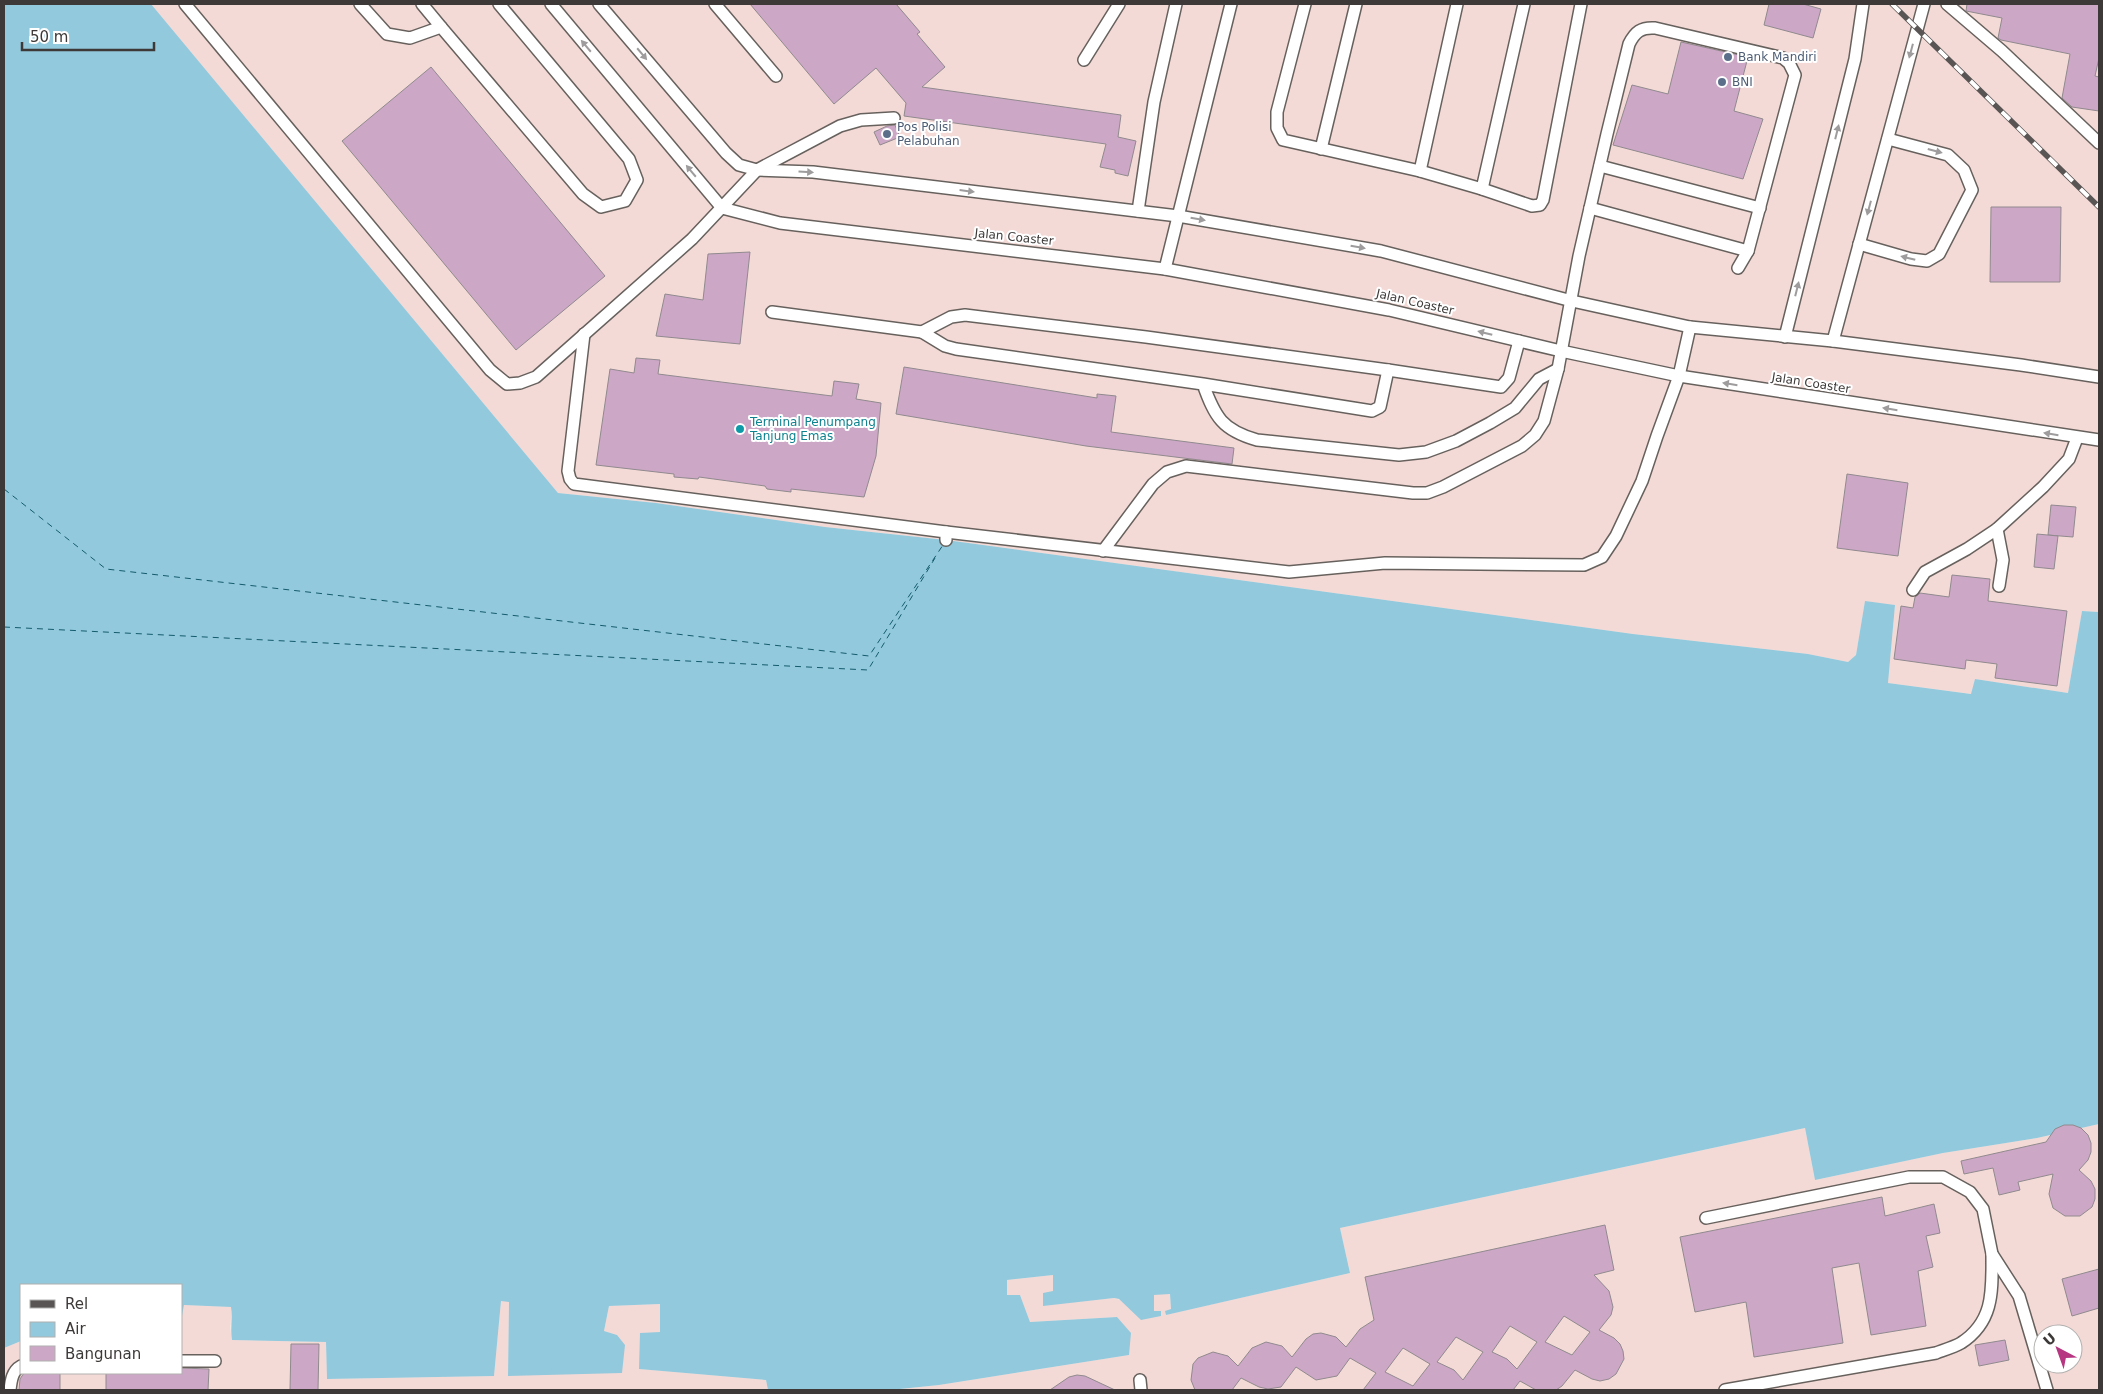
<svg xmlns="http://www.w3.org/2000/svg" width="2103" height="1394" font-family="'DejaVu Sans',sans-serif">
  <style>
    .industrial { fill: #f4dad7; fill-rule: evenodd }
    .water { fill: #93c9dc }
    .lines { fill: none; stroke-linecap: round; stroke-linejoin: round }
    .ferry { stroke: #145b6e; stroke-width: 1; stroke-dasharray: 6 5; stroke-linecap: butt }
    .building { fill: #cda7c6; stroke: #908a8e; fill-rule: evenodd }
    .service-casing { stroke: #67615d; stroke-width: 14 }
    .service { stroke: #fff; stroke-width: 11 }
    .rail-casing { stroke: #595554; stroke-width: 5.5 }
    .rail { stroke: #fff; stroke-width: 4; stroke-dasharray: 11; stroke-linecap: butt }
    .oneway { fill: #9e9c9c }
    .service-dot { fill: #5c6f8a; stroke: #fff; stroke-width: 2 }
    .culture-dot { fill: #0f9aa8; stroke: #fff; stroke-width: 2 }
    .labels { text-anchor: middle; stroke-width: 4; stroke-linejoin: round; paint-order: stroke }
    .service-label { font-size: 12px; fill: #4e5e75; stroke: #fff; text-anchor: start }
    .street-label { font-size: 12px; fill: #3c3938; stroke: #fff }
    .culture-label { font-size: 12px; fill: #0d838f; stroke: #fff; text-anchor: start }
  </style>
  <rect width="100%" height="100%" fill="#f1e9e5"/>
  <g class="industrial">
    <path d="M151 4H2099V612L2082 611 2068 693 1975 679 1972 694 1888 683 1895 605 1865 602 1856 655 1848 662 1808 654 1633 634 946 540 825 527 656 503 558 493Z"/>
    <path d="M2099 1124V1390H890L939 1385 1129 1355 1117 1317 1030 1322 1020 1295H1007L1006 1280 1053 1275V1291L1044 1305 1114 1298 1154 1311 1153 1295 1170 1293 1171 1309 1165 1315 1350 1273 1340 1228 1805 1128 1815 1180 1943 1153 2037 1138ZM2043 1334H2073V1364H2043Z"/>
    <path d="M501 1301H509L508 1376 617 1335 604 1331 609 1306 661 1304 660 1333 640 1369 766 1380 768 1390H4V1348L21 1341V1373H181V1321L184 1305 232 1307 230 1328 232 1340 326 1342 327 1379 494 1376Z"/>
  </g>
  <path class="water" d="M4 4H151L558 493 656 503 825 527 946 540 1633 634 1808 654 1848 662 1856 655 1865 601 1895 605 1888 683 1971 694 1975 679 2068 693 2082 611 2099 612V1124L2037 1138 1943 1153 1815 1180 1805 1128 1340 1228 1350 1273 1166 1315 1165 1311 1171 1309 1170 1294 1154 1295V1311H1161V1316L1141 1320 1119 1299 1114 1298 1043 1306V1293L1053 1291V1275L1007 1280V1295H1020L1030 1322 1117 1317 1131 1333 1129 1355 939 1385 890 1390H768L766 1380 639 1369 640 1333 660 1332V1304L609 1306 604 1331 617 1335 625 1345 622 1373 508 1376 509 1302 501 1301 494 1376 327 1379 326 1342 232 1340C230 1328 233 1319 231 1307L184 1305 181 1321V1285H21V1341L4 1348Z"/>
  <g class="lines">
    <g class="ferry">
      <path d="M4 489 106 569 869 656 943 545"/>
      <path d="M4 627 868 670 935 558"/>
    </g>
  </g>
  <g class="building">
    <path d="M750 4H896L920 32 917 34 945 67 922 87 1121 115 1118 137 1136 141 1128 176 1115 173V170L1100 167 1106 144 904 116 906 103 876 68 834 104Z"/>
    <path d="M1769 4H1803L1821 9 1813 38 1764 25Z"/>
    <path d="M1967 4H2099V58L2095 76 2099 77V111L2072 107 2062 98 2070 54 2001 40 1998 38 2002 18 1966 11Z"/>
    <path d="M1681 42 1748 57 1734 111 1763 119 1743 179 1613 145 1632 85 1668 94Z"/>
    <path d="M431 67 605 276 516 350 342 141Z"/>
    <path d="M895 125 900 137 880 145 874 132 887 126Z"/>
    <path d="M1991 207H2061L2060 282H1990Z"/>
    <path d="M750 252 740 344 656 336 665 294 703 300 708 254Z"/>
    <path d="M636 358 660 360 658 374 832 396 834 381 859 384 856 399 881 403 876 456 864 497 791 489V492L767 489 765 486 699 477 698 479 674 477V474L596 465 610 369 634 373Z"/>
    <path d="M904 367 1097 398V394L1116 396 1111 432 1234 448 1232 464 1086 446 896 414Z"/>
    <path d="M1847 474 1908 483 1898 556 1837 548Z"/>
    <path d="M2051 505 2076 507 2073 537 2048 535Z"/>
    <path d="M2037 534 2058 536 2054 569 2034 567Z"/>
    <path d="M1952 575 1990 579 1988 601 2067 611 2057 686 1995 678 1997 664 1966 660 1965 669 1894 659 1901 606 1913 608 1915 597 1920 593 1949 597Z"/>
    <path d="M2064 1125H2073L2081 1128 2088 1135 2091 1143V1152L2088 1160 2079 1170 2091 1181 2095 1189V1199L2092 1207 2080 1216H2065L2053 1208 2049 1194 2053 1174 2018 1182 2020 1190 1999 1195 1993 1168 1964 1174 1961 1161 2046 1142 2055 1129Z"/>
    <path d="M1882 1197 1885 1216 1934 1204 1940 1233 1926 1236 1933 1267 1918 1271 1926 1326 1871 1335 1859 1263 1832 1268 1843 1343 1754 1357 1746 1302 1695 1312 1680 1237Z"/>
    <path d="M1605 1225 1614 1270 1594 1275 1609 1291 1613 1307 1611 1315 1599 1330 1614 1338 1620 1344 1623 1351 1624 1359 1616 1374 1609 1379 1600 1381 1592 1379 1575 1370 1562 1386 1556 1390H1536L1520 1381 1513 1390H1363L1376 1373 1350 1358 1337 1376 1316 1380 1296 1367 1281 1387 1268 1389 1259 1387 1241 1378 1232 1390H1195L1191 1380 1193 1364 1198 1358 1213 1352 1228 1356 1238 1366 1252 1348 1266 1342 1282 1346 1292 1357 1306 1339 1313 1334 1321 1333 1336 1337 1346 1347 1360 1329 1374 1320 1365 1277ZM1564 1316 1590 1332 1572 1355 1545 1342ZM1510 1326 1537 1342 1517 1369 1507 1359 1492 1352ZM1456 1337 1483 1352 1463 1380 1454 1370 1437 1362ZM1403 1348 1430 1364 1413 1386 1385 1372Z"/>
    <path d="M2099 1269V1308L2072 1316 2062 1279Z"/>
    <path d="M2005 1340 2009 1360 1979 1366 1975 1345Z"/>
    <path d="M291 1344H319L318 1390H290Z"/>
    <path d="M181 1368 209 1369 208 1390H106V1373H181Z"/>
    <path d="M24 1373H60V1390H19L20 1379Z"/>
    <path d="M1077 1375 1085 1376 1115 1390H1050L1069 1377Z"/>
  </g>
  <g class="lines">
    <g class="service-casing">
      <g id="service">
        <path d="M185 4 490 370 507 384 520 383 536 377 692 239 757 170 840 126 861 120 894 118"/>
        <path d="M360 4 387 34 410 38 441 27 583 194 601 207 625 201 637 180 629 159 499 4"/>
        <path d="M422 4 441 27"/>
        <path d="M551 4 722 208"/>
        <path d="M599 4 726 153 739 165 757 170 813 172 1178 216 1381 251 1572 301 1690 327 1833 341 2021 365 2099 377"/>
        <path d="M715 4 776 76"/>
        <path d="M1305 4 1277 112V128L1283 140 1420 171 1482 189 1532 206 1540 205 1543 200 1581 4"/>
        <path d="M1947 4 2002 51 2099 143"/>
        <path d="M1084 60 1119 4"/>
        <path d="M1321 149 1356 4"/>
        <path d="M1600 166 1760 208"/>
        <path d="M1420 171 1457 4"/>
        <path d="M1482 189 1524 4"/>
        <path d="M722 208 780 223 1165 269 1389 310 1561 351 1679 376 2099 440"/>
        <path d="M1590 208 1748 251"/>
        <path d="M1138 211 1154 102 1176 4"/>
        <path d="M1859 244 1911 259 1927 261 1939 254 1972 190 1964 170 1948 155 1888 139"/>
        <path d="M1165 269 1231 4"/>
        <path d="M772 312 922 332"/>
        <path d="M584 334 568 471 570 479 574 484 946 532V540"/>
        <path d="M1785 337 1855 59 1863 4"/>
        <path d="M1833 341 1924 4"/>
        <path d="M1388 370 1501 387 1509 378 1519 341"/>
        <path d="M1203 384 1372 411 1380 407 1388 370 1146 337 965 315 951 317 922 332 945 346 956 349 1203 384C1215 417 1222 430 1257 440L1399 455 1426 452 1456 441 1490 423 1515 408 1539 379 1558 369"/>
        <path d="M1997 529 2003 560 1999 586"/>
        <path d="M946 532 1289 572 1385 563 1584 565 1602 557 1616 536 1642 481 1657 436 1679 376 1690 327"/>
        <path d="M1103 551 1153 484 1167 472 1186 466 1413 493H1427L1443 487 1522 446 1535 435 1544 421 1558 369 1579 256 1607 134 1629 44C1635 32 1641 27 1655 28L1783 58 1789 63 1795 75 1748 251 1738 268"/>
        <path d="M1913 590 1925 572 1967 549 1997 529 2043 487 2069 459 2077 438"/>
        <path d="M1706 1218 1909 1177H1943L1970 1192 1983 1209 1992 1254 2019 1296 2047 1390"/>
        <path d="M181 1361H215"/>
        <path d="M1140 1380 1141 1390"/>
        <path d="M10 1390C11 1381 12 1371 21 1366"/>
        <path d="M1725 1390 1936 1353C1944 1350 1954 1347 1961 1343 1995 1321 1992 1289 1992 1254"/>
      </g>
    </g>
    <use href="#service" class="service"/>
    <g class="rail-casing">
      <path id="rail" d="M1892 4 2099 207"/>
    </g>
    <use href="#rail" class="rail"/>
  </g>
  <defs><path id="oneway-solid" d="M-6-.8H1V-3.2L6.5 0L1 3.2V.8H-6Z" transform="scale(1.25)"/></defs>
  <g class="oneway">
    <use href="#oneway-solid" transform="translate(586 46) rotate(-130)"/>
    <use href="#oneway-solid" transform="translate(1911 51) rotate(105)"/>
    <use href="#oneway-solid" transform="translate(642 54) rotate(50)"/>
    <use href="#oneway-solid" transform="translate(1837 132) rotate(-76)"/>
    <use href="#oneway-solid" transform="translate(1935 151) rotate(15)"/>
    <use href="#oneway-solid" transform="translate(691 171) rotate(-130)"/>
    <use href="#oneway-solid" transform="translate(806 172) rotate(3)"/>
    <use href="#oneway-solid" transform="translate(967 191) rotate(7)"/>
    <use href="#oneway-solid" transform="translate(1869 208) rotate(105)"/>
    <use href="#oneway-solid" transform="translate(1198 219) rotate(10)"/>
    <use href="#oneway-solid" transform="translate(1358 247) rotate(10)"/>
    <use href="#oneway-solid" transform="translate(1908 258) rotate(-166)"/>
    <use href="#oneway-solid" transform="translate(1797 289) rotate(-76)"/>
    <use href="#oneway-solid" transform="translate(1485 333) rotate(-166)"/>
    <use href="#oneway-solid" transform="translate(1730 384) rotate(-171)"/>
    <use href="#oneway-solid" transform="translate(1890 409) rotate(-171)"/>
    <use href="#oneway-solid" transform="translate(2051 434) rotate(-171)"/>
  </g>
  <g class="service-dot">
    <circle cx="1728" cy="57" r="5"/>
    <circle cx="1722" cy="82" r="5"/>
    <circle cx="887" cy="134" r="5"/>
  </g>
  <circle class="culture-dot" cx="740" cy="429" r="5"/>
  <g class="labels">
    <g class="service-label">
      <text x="1738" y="61">Bank Mandiri</text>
      <text x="1732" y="86">BNI</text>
      <text x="897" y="131">Pos Polisi<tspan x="897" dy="14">Pelabuhan</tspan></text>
    </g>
    <g class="street-label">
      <text transform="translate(1014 237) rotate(6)" y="4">Jalan Coaster</text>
      <text transform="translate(1415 302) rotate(13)" y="4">Jalan Coaster</text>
      <text transform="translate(1811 383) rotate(9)" y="4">Jalan Coaster</text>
    </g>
    <g class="culture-label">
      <text x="750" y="426">Terminal Penumpang<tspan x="750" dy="14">Tanjung Emas</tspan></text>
    </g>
  </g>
  <rect width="2103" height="1394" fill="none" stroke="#3c3938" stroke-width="10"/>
  <rect x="20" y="1284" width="162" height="90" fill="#ffffff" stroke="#b1b0af"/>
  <rect x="30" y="1300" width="25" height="8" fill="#595554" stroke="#b1b0af"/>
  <text x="65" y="1309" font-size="15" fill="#3c3938">Rel</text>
  <rect x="30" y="1322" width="25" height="15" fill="#93c9dc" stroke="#b1b0af"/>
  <text x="65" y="1334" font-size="15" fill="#3c3938">Air</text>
  <rect x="30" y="1346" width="25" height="15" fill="#cda7c6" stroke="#b1b0af"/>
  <text x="65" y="1359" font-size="15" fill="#3c3938">Bangunan</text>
  <g transform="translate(2058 1349) rotate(319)"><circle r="24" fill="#ffffff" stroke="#b1b0af"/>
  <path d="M0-4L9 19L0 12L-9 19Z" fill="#b73681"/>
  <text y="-8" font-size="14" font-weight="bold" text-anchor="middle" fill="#3c3938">U</text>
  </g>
  <path d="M22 42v8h132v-8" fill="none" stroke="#3c3938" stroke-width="2.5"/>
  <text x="30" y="42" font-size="15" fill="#3c3938" stroke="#ffffff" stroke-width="4" paint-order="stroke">50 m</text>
</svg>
